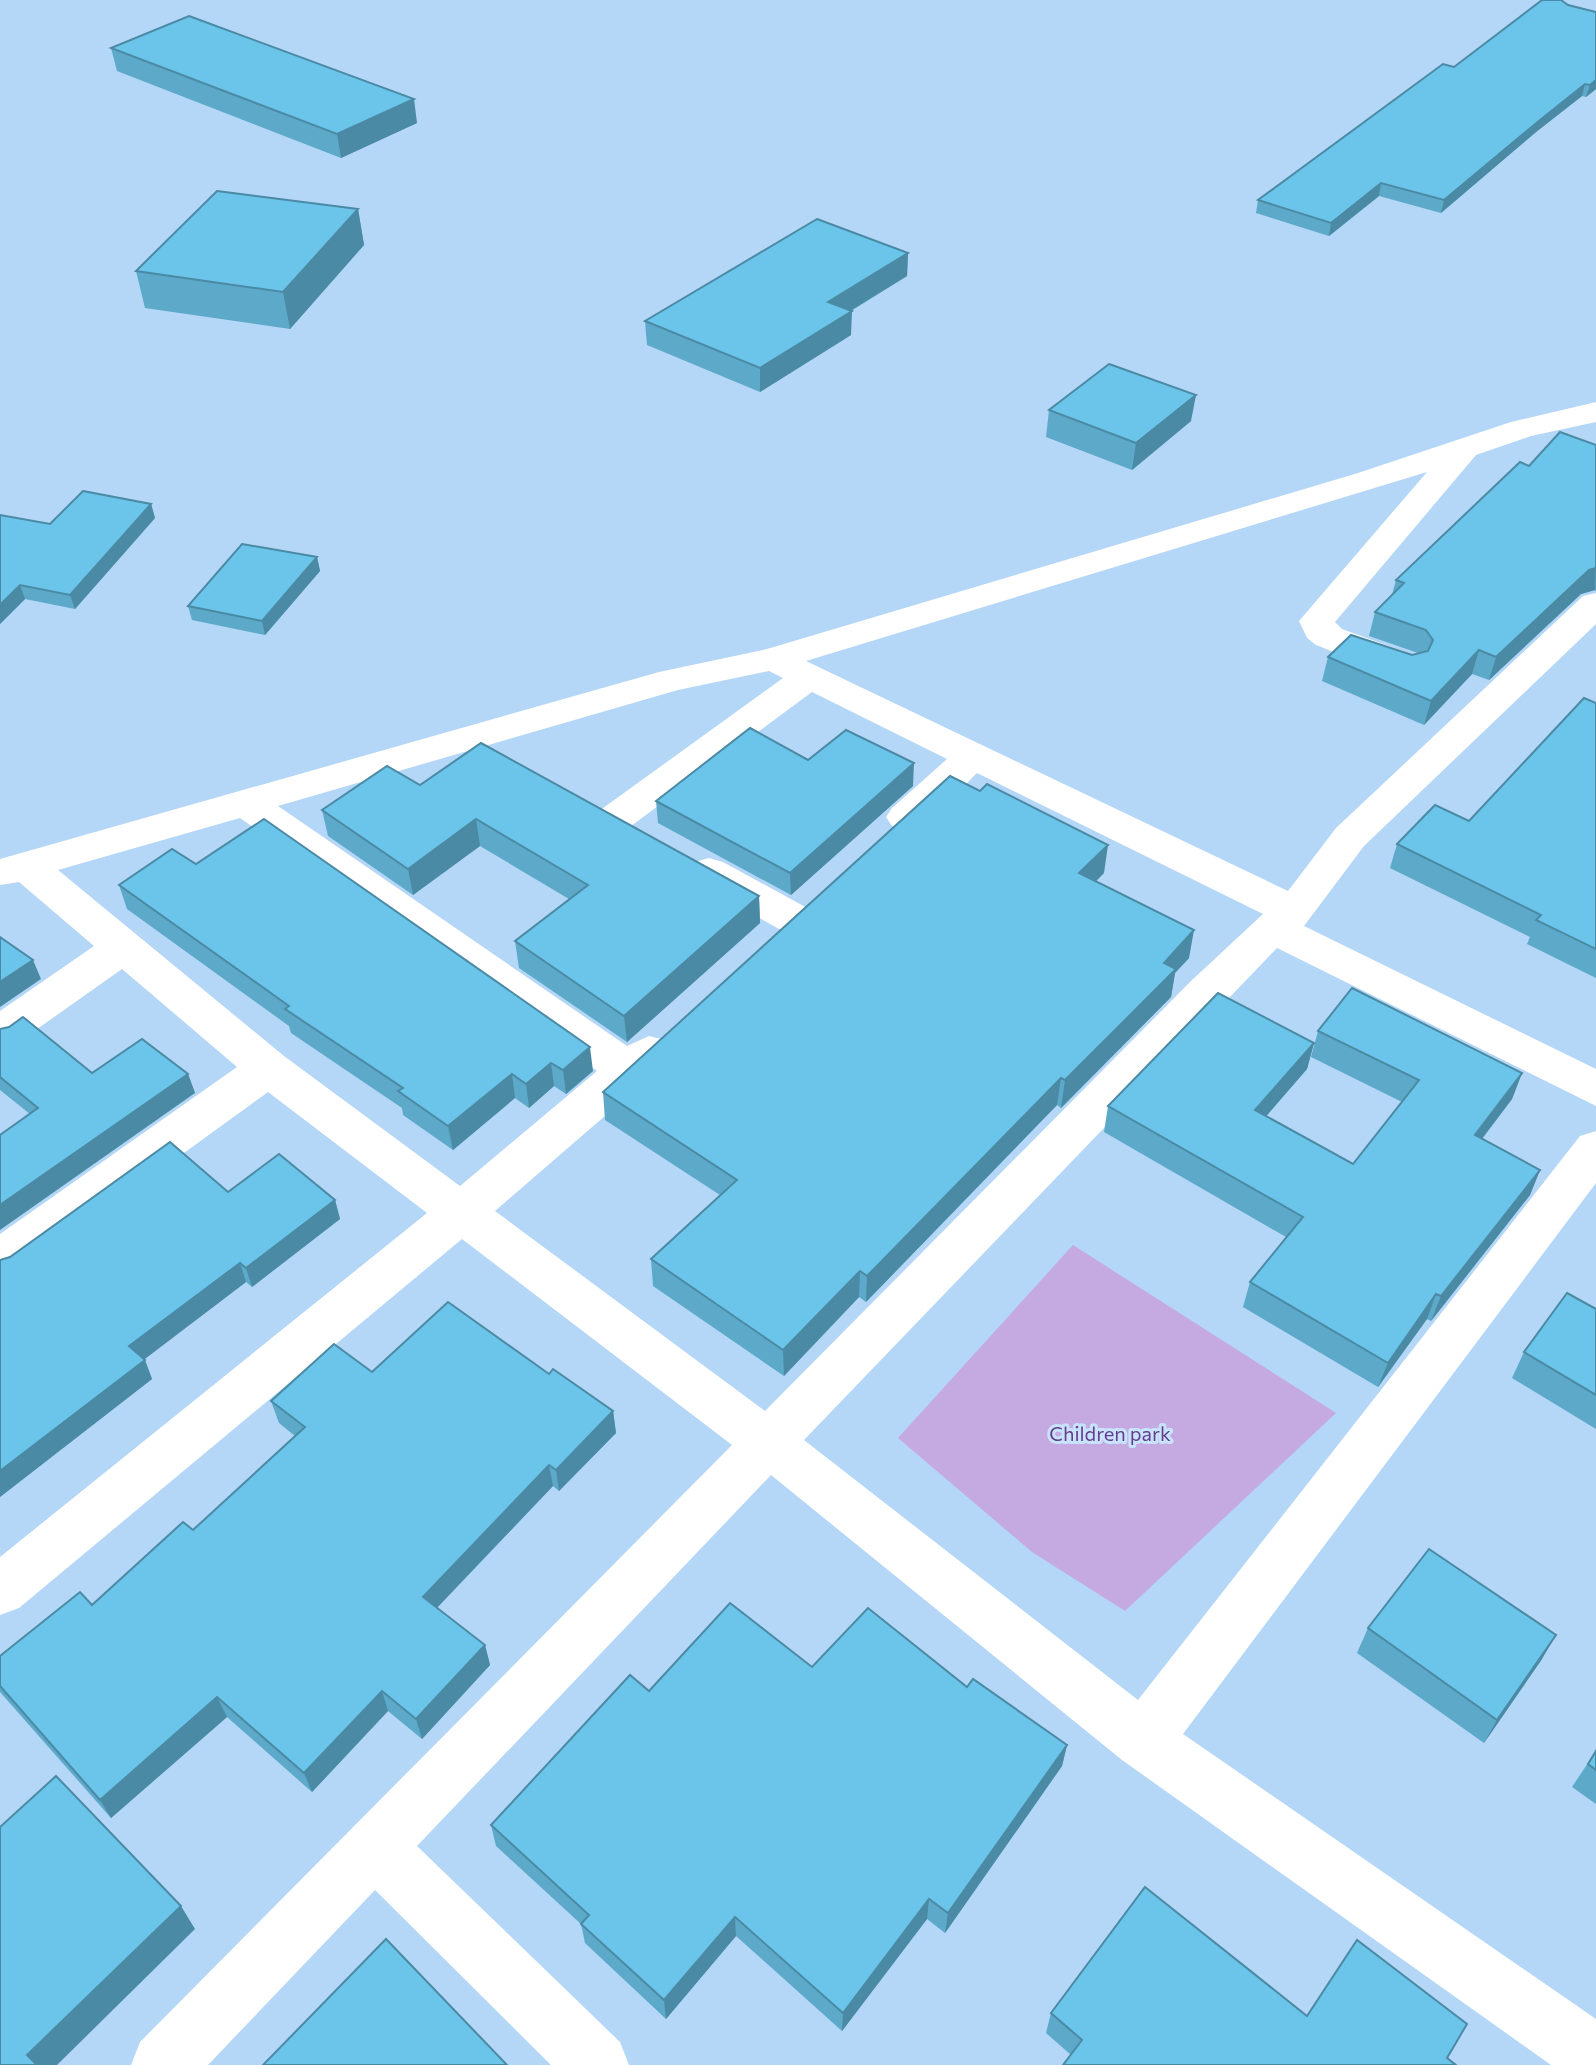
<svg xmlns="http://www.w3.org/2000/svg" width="1596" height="2065" font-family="Commissioner,sans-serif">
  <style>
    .green { fill: #c5aae1 }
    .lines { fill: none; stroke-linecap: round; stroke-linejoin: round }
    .street { fill: #fff; fill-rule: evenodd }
    .wall { fill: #5ca9c9 }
    .shaded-wall { fill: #4b8aa4 }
    .building { fill: #6bc5ea; stroke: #4b8aa4; stroke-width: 2 }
    .labels { text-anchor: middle; stroke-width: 6; stroke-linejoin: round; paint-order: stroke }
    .park-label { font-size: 20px; fill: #673c8c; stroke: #c7e3fd }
  </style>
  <rect width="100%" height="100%" fill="#b4d6f7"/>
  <path class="green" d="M1073 1245 1336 1413 1125 1611 1032 1552 898 1438Z"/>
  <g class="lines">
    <g class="street">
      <path d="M1596 402V422L1531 436 1476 455 1335 622 1342 629 1413 655 1418 663 1413 671C1383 678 1344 655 1316 645L1307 638 1299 621 1427 472 806 661 1288 891 1336 828 1583 596 1596 593V624L1364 846 1304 926 1596 1069V1106L1277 948 804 1440 1138 1700 1580 1136 1596 1131V1183L1183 1734 1596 2019V2065H1551L1122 1760 771 1475 417 1846 620 2042 629 2065H551L375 1890 208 2065H131L140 2042 732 1445 462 1239 19 1608 0 1615V1557L427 1213 268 1092 17 1274 0 1280V1234L237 1067 122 969 16 1044 0 1049V1011L94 946 19 882 0 885V859L659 672 767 649 1358 473 1511 422ZM769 671 783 678 599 811 593 820 599 829 613 833 627 829 812 692 947 759 892 808 886 817 892 826C926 836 954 795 977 773L1263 914 1191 981 765 1411 495 1211 665 1064 671 1052 665 1040 649 1036 627 1046 278 806 678 690ZM240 818 597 1071 460 1186 284 1056 58 870Z"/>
      <path d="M709 858 723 862 809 909 815 919 809 929 794 933 779 929 695 882 689 872 695 862Z"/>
    </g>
  </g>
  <g class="wall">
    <path d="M1542 0 1596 89 1586 97 1582 96 1536 132 1441 213 1379 196 1329 236 1256 213 1258 200 1454 67Z"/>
    <path d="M111 48 417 123 341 158 117 71Z"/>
    <path d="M358 209 364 245 290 329 145 308 136 271Z"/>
    <path d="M908 253 907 276 851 311V335L760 392 647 345 645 321Z"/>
    <path d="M1049 410 1191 421 1132 470 1046 437Z"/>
    <path d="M1596 445V592L1595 590 1581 594 1489 680 1472 674 1424 725 1322 681 1328 657 1412 655 1418 653 1369 636 1375 612 1392 595 1396 580 1529 466Z"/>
    <path d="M151 504 155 518 75 609 25 599 0 624 50 524Z"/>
    <path d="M317 557 320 571 265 635 192 620 188 606Z"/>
    <path d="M1596 703V978L1527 944 1530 937 1390 868 1397 844 1469 821Z"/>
    <path d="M808 760 913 786 791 895 658 823 656 801Z"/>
    <path d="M420 785 759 896 760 923 627 1042 519 968 515 941 569 899 480 846 413 895 328 836 322 810Z"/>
    <path d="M196 864 593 1071 566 1094 554 1086 529 1108 515 1098 453 1150 403 1115 402 1108 291 1033 289 1026 127 909 119 885Z"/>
    <path d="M1104 873 1096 881 1189 958 1175 973 1171 997 1061 1108 1057 1105 866 1302 859 1297 784 1376 653 1286 651 1259 720 1195 605 1120 603 1092Z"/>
    <path d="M0 1029 92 1073 188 1074 195 1093 30 1114 0 1090Z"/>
    <path d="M1318 1031 1522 1073 1512 1099 1482 1139 1540 1170 1530 1195 1431 1321 1427 1319 1378 1387 1243 1307 1250 1282 1286 1237 1104 1132 1108 1106 1314 1043 1307 1069 1266 1116 1353 1164 1402 1102 1311 1057Z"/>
    <path d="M228 1192 335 1200 340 1219 252 1287 246 1282 144 1359 152 1379 0 1497Z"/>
    <path d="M1596 1309V1429L1512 1378 1524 1352Z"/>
    <path d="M372 1372 549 1374 613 1411 616 1433 559 1491 553 1486 437 1608 485 1645 490 1665 422 1739 388 1711 312 1792 227 1717 111 1818 0 1692V1656L92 1605 193 1530 295 1436 279 1423 271 1401Z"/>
    <path d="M1368 1628 1542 1659 1484 1743 1357 1653Z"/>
    <path d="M812 1667 967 1687 1067 1745 1062 1766 945 1933 927 1919 842 2031 736 1936 666 2019 585 1943 581 1924 496 1846 491 1825Z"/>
    <path d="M1596 1751V1804L1572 1787Z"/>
    <path d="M1051 2013 1307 2016 1447 2058 1071 2055 1046 2033Z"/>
  </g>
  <g class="shaded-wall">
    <path d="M1596 80V89L1586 97 1590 85Z"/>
    <path d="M1585 84 1582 96 1536 132 1441 213 1444 200 1540 120Z"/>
    <path d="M414 99 417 123 341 158 337 134Z"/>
    <path d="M1381 183 1379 196 1329 236 1331 223Z"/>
    <path d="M358 209 364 245 290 329 283 292Z"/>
    <path d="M908 253 907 276 827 325 828 302Z"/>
    <path d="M852 311 851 335 760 392V368Z"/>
    <path d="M1196 395 1191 421 1132 470 1136 443Z"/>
    <path d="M151 504 155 518 75 609 70 595Z"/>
    <path d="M317 557 320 571 265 635 262 621Z"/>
    <path d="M1596 568 1595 590 1581 594 1489 680 1496 657 1589 570Z"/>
    <path d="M20 585 25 599 0 624V605Z"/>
    <path d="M1479 650 1472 674 1424 725 1431 701Z"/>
    <path d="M914 763 913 786 791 895 790 873Z"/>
    <path d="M476 819 480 846 413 895 408 869Z"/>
    <path d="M1108 845 1104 873 1076 901 1079 873Z"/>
    <path d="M759 896 760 923 627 1042 624 1016Z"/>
    <path d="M1194 930 1189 958 1175 973 1171 997 1061 1108 1065 1080 1164 963Z"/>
    <path d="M33 960 41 979 0 1007V982Z"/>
    <path d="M1314 1043 1307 1069 1249 1136 1255 1110Z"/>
    <path d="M590 1047 593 1071 566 1094 563 1070Z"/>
    <path d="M551 1063 554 1086 529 1108 526 1084Z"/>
    <path d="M1522 1073 1512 1099 1465 1161 1475 1135Z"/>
    <path d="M188 1074 195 1093 0 1230V1205Z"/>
    <path d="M512 1074 515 1098 453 1150 448 1126Z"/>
    <path d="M1061 1078 1057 1105 866 1302 867 1276Z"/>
    <path d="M1540 1170 1530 1195 1431 1321 1441 1296Z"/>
    <path d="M335 1200 340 1219 252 1287 246 1268Z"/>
    <path d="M240 1263 246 1282 137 1365 129 1346Z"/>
    <path d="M860 1271 859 1297 784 1376 783 1350Z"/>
    <path d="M1436 1294 1427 1319 1378 1387 1388 1363Z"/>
    <path d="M145 1360 152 1379 0 1497V1471Z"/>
    <path d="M613 1411 616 1433 559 1491 556 1470Z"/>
    <path d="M549 1465 553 1486 428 1617 423 1597Z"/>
    <path d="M1556 1635 1542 1659 1484 1743 1497 1720Z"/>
    <path d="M485 1645 490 1665 422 1739 416 1719Z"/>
    <path d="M382 1691 388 1711 312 1792 304 1773Z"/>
    <path d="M217 1697 227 1717 111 1818 100 1800Z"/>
    <path d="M1067 1745 1062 1766 945 1933 948 1913Z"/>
    <path d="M929 1899 927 1919 842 2031 843 2013Z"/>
    <path d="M181 1906 195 1929 57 2065H36L27 2055Z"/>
    <path d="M735 1917 736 1936 666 2019 664 2000Z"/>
  </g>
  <g class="building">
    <path d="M1542 0H1561L1568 5 1596 12V80L1590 85 1585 84 1540 120 1444 200 1381 183 1331 223 1258 200 1443 64 1454 67Z"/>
    <path d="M189 16 414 99 337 134 111 48Z"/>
    <path d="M217 191 358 209 283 292 136 271Z"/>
    <path d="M817 219 908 253 828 302 852 311 760 368 645 321Z"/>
    <path d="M1109 364 1196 395 1136 443 1049 410Z"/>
    <path d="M1560 432 1596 445V568L1589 570 1496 657 1479 650 1431 701 1328 657 1351 635 1412 655 1428 651 1433 640 1426 630 1375 612 1404 583 1396 580 1520 462 1529 466Z"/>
    <path d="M83 491 151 504 70 595 20 585 0 605V515L50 524Z"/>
    <path d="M242 544 317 557 262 621 188 606Z"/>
    <path d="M1584 698 1596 703V949L1536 920 1541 915 1397 844 1435 805 1469 821Z"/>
    <path d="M750 728 808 760 846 730 914 763 790 873 656 801Z"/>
    <path d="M481 743 759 896 624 1016 515 941 588 885 476 819 408 869 322 810 387 766 420 785Z"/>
    <path d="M950 776 980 791 987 784 1108 845 1079 873 1194 930 1164 963 1176 969 1065 1080 1061 1078 867 1276 860 1271 783 1350 651 1259 737 1180 603 1092Z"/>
    <path d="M264 819 590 1047 563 1070 551 1063 526 1084 512 1074 448 1126 398 1091 403 1088 285 1009 289 1006 119 885 172 849 196 864Z"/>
    <path d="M0 937 33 960 0 982Z"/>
    <path d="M1352 988 1522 1073 1475 1135 1540 1170 1441 1296 1436 1294 1388 1363 1250 1282 1303 1217 1108 1106 1218 993 1314 1043 1255 1110 1353 1164 1419 1080 1318 1031Z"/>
    <path d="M23 1017 92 1073 142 1039 188 1074 0 1205V1135L38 1108 0 1077V1029L9 1027Z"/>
    <path d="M170 1142 228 1192 279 1154 335 1200 246 1268 240 1263 129 1346 145 1360 0 1471V1260L10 1257Z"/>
    <path d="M1567 1293 1596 1309V1395L1524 1352Z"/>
    <path d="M448 1302 549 1374 553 1369 613 1411 556 1470 549 1465 423 1597 485 1645 416 1719 382 1691 304 1773 217 1697 100 1800 0 1686V1656L80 1592 92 1605 183 1522 193 1530 305 1427 271 1401 334 1344 372 1372Z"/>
    <path d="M1429 1549 1556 1635 1497 1720 1368 1628Z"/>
    <path d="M730 1603 812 1667 868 1608 967 1687 973 1679 1067 1745 948 1913 929 1899 843 2013 735 1917 664 2000 581 1924 589 1915 491 1825 630 1675 649 1691Z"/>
    <path d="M1596 1751V1770L1588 1764Z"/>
    <path d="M56 1776 181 1906 27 2055 37 2065H0V1827Z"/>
    <path d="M1145 1887 1307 2016 1357 1940 1467 2024 1447 2058 1456 2065H1063L1082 2040 1051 2013Z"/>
    <path d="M386 1939 507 2065H263Z"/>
  </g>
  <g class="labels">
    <g class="park-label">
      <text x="1110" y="1441">Children park</text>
    </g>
  </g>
</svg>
